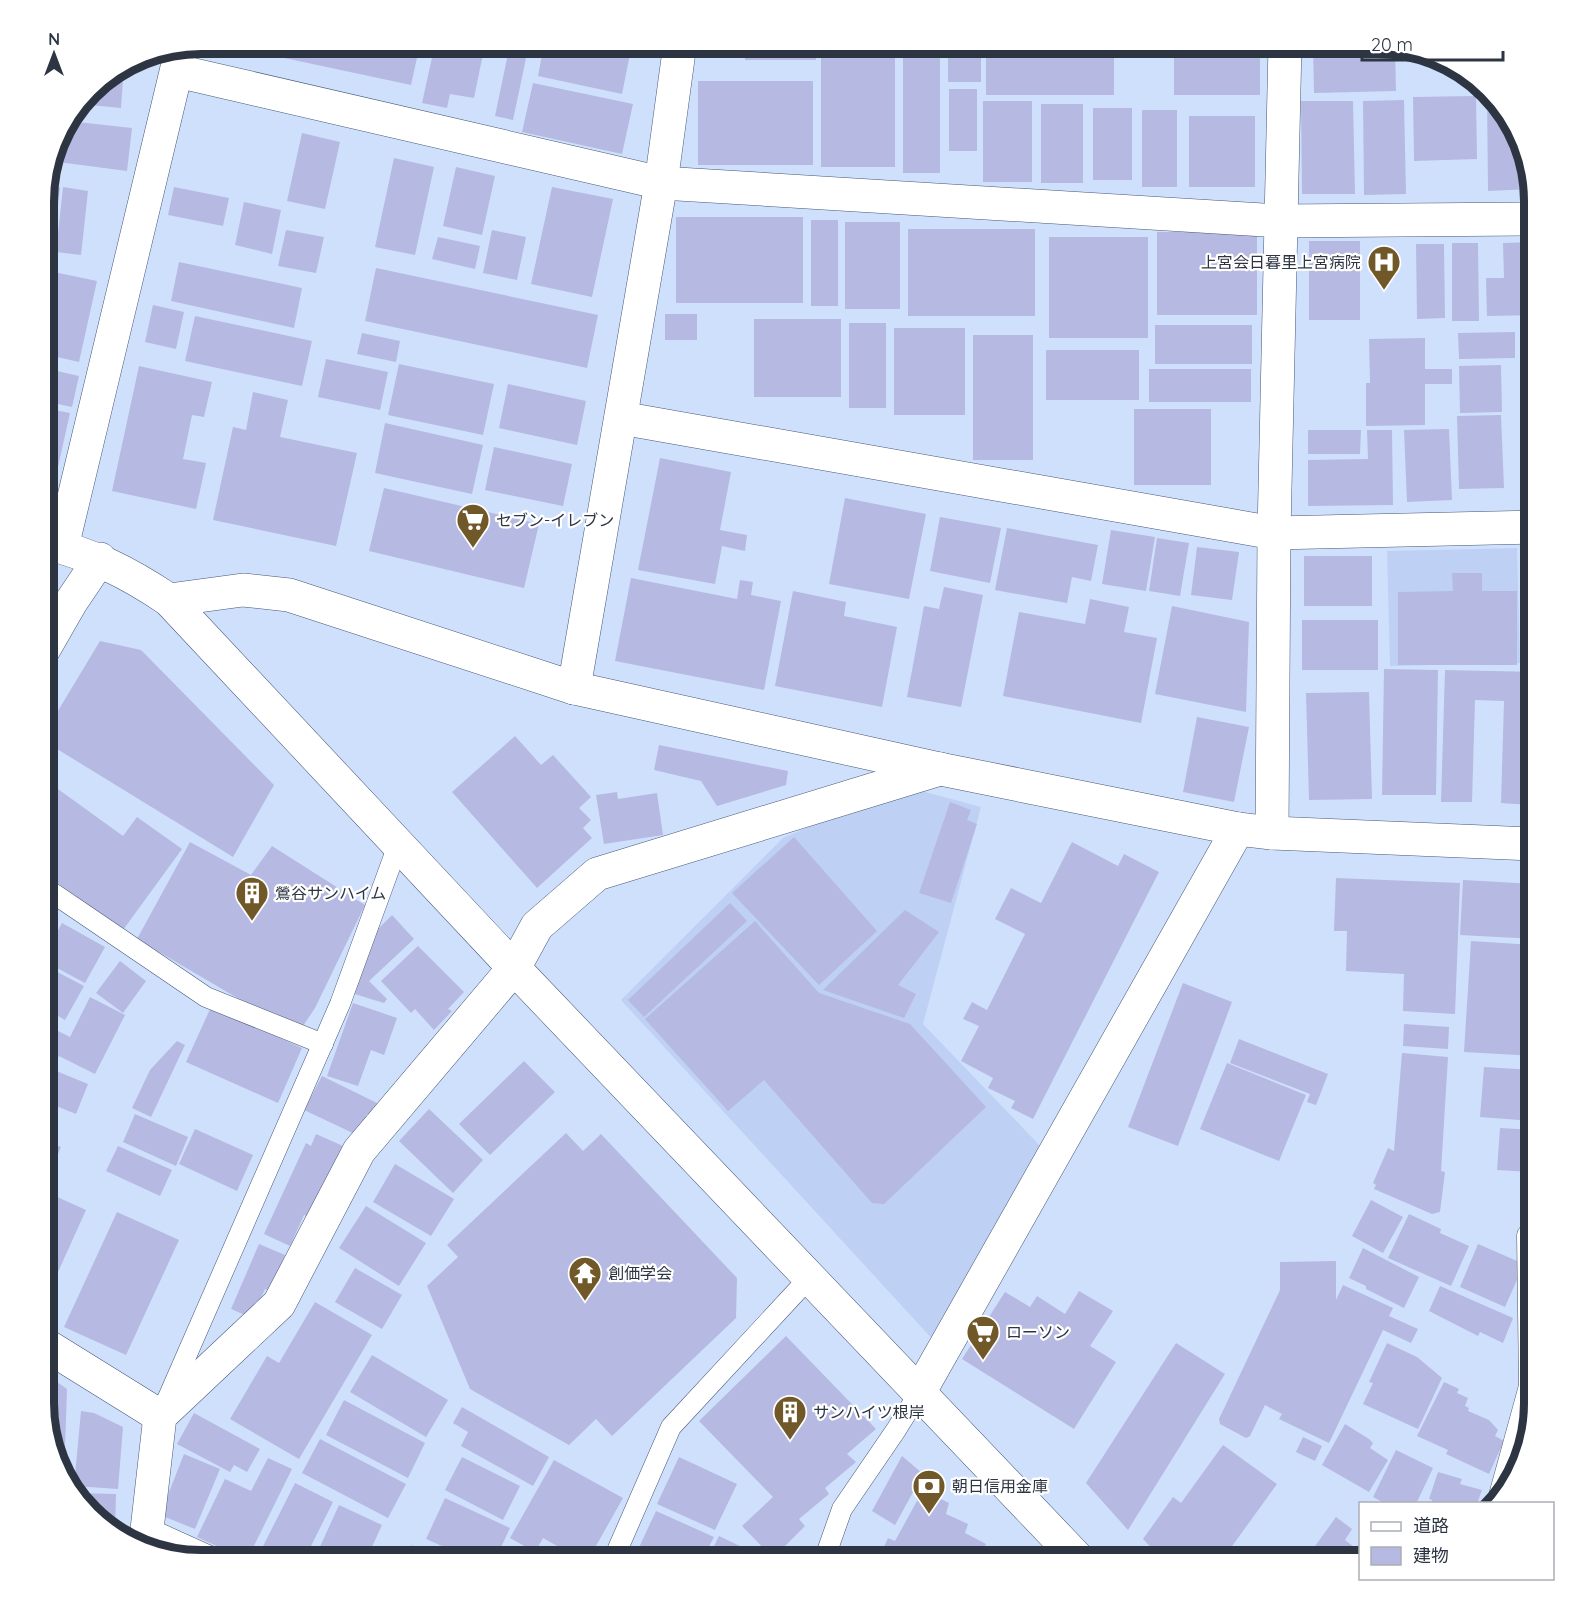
<svg xmlns="http://www.w3.org/2000/svg" width="1578" height="1604" font-family="Quicksand,'Noto Sans JP',sans-serif">
  <style>
    .built { fill: #bed1f4 }
    .building { fill: #b6b9e1 }
    .lines { fill: none; stroke-linecap: round; stroke-linejoin: round }
    .service-casing { stroke: #465776; stroke-width: 21 }
    .minor-casing { stroke: #465776; stroke-width: 34 }
    .tertiary-casing { stroke: #465776; stroke-width: 34 }
    .service { stroke: #fff; stroke-width: 20 }
    .minor { stroke: #fff; stroke-width: 33 }
    .tertiary { stroke: #fff; stroke-width: 33 }
    .labels { text-anchor: middle; stroke-width: 4.5; stroke-linejoin: round; paint-order: stroke }
    .poi-label { font-size: 16px; fill: #2d3543; stroke: #fff; text-anchor: start }
    .rim { fill: none; stroke: #2d3543; stroke-width: 8 }
  </style>
  <rect width="100%" height="100%" fill="#cfe0fd"/>
  <g class="built">
    <path d="M1517 548 1520 663 1390 666 1387 551Z"/>
    <path d="M903 786 981 807 923 1024 1046 1152 935 1342 621 1000 783 838Z"/>
  </g>
  <g class="building">
    <path d="M239 44H420L411 85 238 48Z"/>
    <path d="M435 44H485L474 98 450 94 447 108 422 103Z"/>
    <path d="M510 44H529L513 120 495 116Z"/>
    <path d="M544 44H632L622 94 538 76Z"/>
    <rect x="745" y="44" width="71" height="16"/>
    <rect x="821" y="44" width="74" height="123"/>
    <rect x="903" y="44" width="37" height="129"/>
    <rect x="948" y="44" width="33" height="38"/>
    <rect x="986" y="44" width="128" height="51"/>
    <path d="M1313 44H1387L1395 46 1396 91 1314 93Z"/>
    <path d="M1407 49 1443 59 1408 60Z"/>
    <rect x="1174" y="52" width="86" height="43"/>
    <path d="M124 66 121 108 80 104 97 83Z"/>
    <rect x="698" y="81" width="115" height="84"/>
    <path d="M533 83 633 104 622 154 522 132Z"/>
    <rect x="949" y="89" width="28" height="62"/>
    <path d="M1487 94H1492L1496 97 1526 150 1533 189 1488 191Z"/>
    <path d="M1476 96 1477 159 1414 161 1413 97Z"/>
    <path d="M1404 100 1406 194 1364 195 1363 101Z"/>
    <rect x="983" y="101" width="49" height="81"/>
    <path d="M1301 101H1353L1355 194H1302Z"/>
    <rect x="1041" y="104" width="42" height="79"/>
    <rect x="1093" y="108" width="39" height="72"/>
    <rect x="1142" y="110" width="35" height="77"/>
    <rect x="1189" y="116" width="66" height="71"/>
    <path d="M68 121 132 128 127 171 58 162 63 128Z"/>
    <path d="M302 133 340 142 325 209 287 201Z"/>
    <path d="M394 158 434 167 415 255 375 247Z"/>
    <path d="M456 167 495 176 482 235 443 226Z"/>
    <path d="M45 186 60 187 53 251 44 250Z"/>
    <path d="M63 187 88 191 81 255 56 252Z"/>
    <path d="M174 187 229 198 223 226 168 215Z"/>
    <path d="M552 187 613 199 592 297 531 284Z"/>
    <path d="M244 202 281 210 272 254 235 245Z"/>
    <rect x="676" y="217" width="127" height="86"/>
    <rect x="811" y="220" width="27" height="86"/>
    <rect x="845" y="222" width="55" height="87"/>
    <rect x="908" y="229" width="127" height="87"/>
    <path d="M286 230 324 237 316 273 278 266Z"/>
    <path d="M492 230 526 237 517 280 483 273Z"/>
    <rect x="1157" y="232" width="100" height="83"/>
    <path d="M438 237 480 246 475 269 432 259Z"/>
    <rect x="1049" y="237" width="99" height="101"/>
    <rect x="1309" y="241" width="51" height="79"/>
    <path d="M1534 242V315L1487 316 1486 278H1504L1503 243Z"/>
    <path d="M1452 243H1478L1479 321H1452Z"/>
    <path d="M1416 244H1444L1445 318 1417 319Z"/>
    <path d="M179 262 302 288 294 328 171 301Z"/>
    <path d="M376 268 598 315 587 368 365 321Z"/>
    <path d="M44 270 97 281 79 362 44 354Z"/>
    <path d="M153 305 184 312 176 349 145 342Z"/>
    <rect x="665" y="314" width="32" height="26"/>
    <path d="M195 316 312 341 302 386 185 361Z"/>
    <rect x="754" y="319" width="87" height="78"/>
    <rect x="849" y="323" width="37" height="85"/>
    <rect x="1155" y="325" width="97" height="39"/>
    <rect x="894" y="328" width="71" height="87"/>
    <path d="M1524 331H1534V367H1525Z"/>
    <path d="M1515 332V358L1459 359 1458 333Z"/>
    <path d="M362 333 400 341 396 362 357 354Z"/>
    <rect x="973" y="335" width="60" height="125"/>
    <path d="M1425 338V369H1452V384H1425V425L1366 426V383H1370L1369 339Z"/>
    <rect x="1046" y="350" width="93" height="50"/>
    <path d="M326 359 388 372 380 410 318 397Z"/>
    <path d="M399 364 494 384 483 435 388 415Z"/>
    <path d="M1501 365 1502 412 1460 413 1459 366Z"/>
    <path d="M139 366 212 382 204 417 192 415 183 459 206 463 196 509 112 491Z"/>
    <path d="M44 368 79 376 72 407 44 401Z"/>
    <rect x="1149" y="369" width="102" height="33"/>
    <path d="M508 384 586 401 577 445 499 428Z"/>
    <path d="M253 392 288 400 280 437 357 453 336 546 213 520 233 427 246 430Z"/>
    <path d="M44 408 70 413 54 485 44 483Z"/>
    <rect x="1134" y="409" width="77" height="76"/>
    <path d="M1501 415 1504 488 1459 489 1457 416Z"/>
    <path d="M385 423 483 445 472 494 375 473Z"/>
    <path d="M1449 429 1452 500 1407 502 1404 430Z"/>
    <path d="M1308 430H1361L1360 454H1308Z"/>
    <path d="M1367 430H1392L1393 505 1308 506V460L1368 459Z"/>
    <path d="M494 447 572 464 563 506 485 490Z"/>
    <path d="M660 458 731 472 720 530 747 535 745 551 722 546 715 584 638 570Z"/>
    <path d="M384 488 539 524 524 588 369 551Z"/>
    <path d="M845 498 926 514 909 599 829 584Z"/>
    <path d="M940 517 1001 528 990 583 930 571Z"/>
    <path d="M1007 528 1098 545 1091 581 1072 577 1067 603 995 590Z"/>
    <path d="M1111 530 1155 537 1146 591 1102 584Z"/>
    <path d="M1157 538 1189 543 1180 596 1149 591Z"/>
    <path d="M1197 547 1239 552 1232 600 1191 595Z"/>
    <rect x="1528" y="551" width="6" height="107"/>
    <rect x="1304" y="556" width="68" height="50"/>
    <path d="M1452 573H1482V591H1517V665H1398V592L1453 591Z"/>
    <path d="M631 578 737 599 740 580 753 582 751 595 781 601 764 690 615 661Z"/>
    <path d="M944 587 983 595 961 707 907 697 924 606 939 609Z"/>
    <path d="M793 591 846 602 844 616 897 627 882 707 775 686Z"/>
    <path d="M1090 599 1129 607 1124 632 1157 638 1141 723 1003 696 1019 612 1085 624Z"/>
    <path d="M1172 606 1249 622 1246 712 1155 694Z"/>
    <rect x="1302" y="620" width="76" height="50"/>
    <path d="M100 641 141 650 274 785 233 857 44 741V734Z"/>
    <path d="M1384 669 1438 670 1436 795H1382Z"/>
    <path d="M1445 670 1534 672 1529 805 1501 803 1504 701 1475 700 1472 802H1441Z"/>
    <path d="M1369 692 1372 799 1309 800 1306 693Z"/>
    <path d="M1197 717 1249 727 1234 802 1183 792Z"/>
    <path d="M515 736 541 765 553 755 591 797 579 808 591 820 583 828 592 838 537 888 452 792Z"/>
    <path d="M659 745 788 771 786 785 717 806 701 781 654 770Z"/>
    <path d="M44 779 123 836 137 817 182 849 123 930 44 873Z"/>
    <path d="M617 792 618 799 657 793 663 835 604 844 596 795Z"/>
    <path d="M950 802 971 810 967 820 977 824 951 903 919 893Z"/>
    <path d="M794 837 877 931 819 985 732 893Z"/>
    <path d="M190 842 251 875 272 846 365 905 315 1008 301 1029 239 999 137 939Z"/>
    <path d="M1072 842 1118 866 1124 854 1159 872 1033 1119 1011 1108 1015 1101 988 1088 993 1078 961 1061 979 1026 963 1019 972 1002 987 1010 1025 934 995 919 1011 888 1041 903Z"/>
    <path d="M1336 878 1460 883 1455 1014 1403 1011 1404 974 1346 971 1347 931H1334Z"/>
    <path d="M1463 880 1534 884V939L1460 935Z"/>
    <path d="M44 903 55 911 44 928Z"/>
    <path d="M730 903 747 921 644 1017 628 1000Z"/>
    <path d="M905 910 939 932 898 985 916 994 904 1018 823 990Z"/>
    <path d="M392 915 414 939 369 981 387 999 384 1003 348 992 369 938Z"/>
    <path d="M755 921 819 993 910 1024 986 1107 884 1204 872 1203 764 1080 728 1111 645 1019Z"/>
    <path d="M62 923 105 947 85 983 44 961V956Z"/>
    <path d="M1471 941 1534 945V1056L1464 1052Z"/>
    <path d="M418 946 464 992 448 1009 452 1011 434 1030 415 1009 411 1013 381 981Z"/>
    <path d="M120 961 146 981 123 1013 96 993Z"/>
    <path d="M44 965 84 986 65 1020 44 1008Z"/>
    <path d="M1183 983 1232 1002 1178 1146 1128 1127Z"/>
    <path d="M90 997 125 1015 95 1074 59 1056 55 1064 44 1057V1024L70 1037Z"/>
    <path d="M353 1003 397 1018 384 1055 371 1050 358 1086 327 1076Z"/>
    <path d="M211 1007 302 1048 278 1103 186 1062Z"/>
    <path d="M1404 1024 1449 1027 1448 1049 1403 1046Z"/>
    <path d="M1239 1039 1328 1074 1316 1105 1307 1102 1310 1094 1230 1063Z"/>
    <path d="M177 1041 185 1045 151 1117 132 1108 150 1070Z"/>
    <path d="M1402 1053 1448 1057 1441 1171 1445 1172 1440 1212 1432 1214 1374 1189 1376 1185 1373 1183 1388 1148 1394 1151Z"/>
    <path d="M524 1061 555 1092 490 1155 459 1124Z"/>
    <path d="M1227 1063 1306 1095 1279 1161 1200 1129Z"/>
    <path d="M44 1066 88 1084 76 1114 44 1101Z"/>
    <path d="M1484 1067 1534 1070V1121L1480 1117Z"/>
    <path d="M322 1076 379 1104 374 1115 367 1114 357 1135 304 1110Z"/>
    <path d="M429 1109 483 1160 453 1193 399 1141Z"/>
    <path d="M135 1114 188 1137 176 1166 123 1142Z"/>
    <path d="M1500 1128 1534 1130 1531 1172 1497 1170Z"/>
    <path d="M195 1129 253 1155 237 1191 179 1164Z"/>
    <path d="M566 1133 583 1151 601 1134 737 1278 736 1318 612 1436 596 1419 569 1445 470 1389 427 1286 458 1257 447 1245Z"/>
    <path d="M316 1134 343 1146 311 1218 304 1215 290 1246 264 1234 306 1143 311 1146Z"/>
    <path d="M44 1140 61 1147 47 1180 44 1179Z"/>
    <path d="M118 1146 172 1170 160 1196 106 1171Z"/>
    <path d="M395 1164 454 1199 431 1236 373 1202Z"/>
    <path d="M44 1191 86 1210 44 1303Z"/>
    <path d="M1371 1200 1403 1217 1383 1253 1352 1236Z"/>
    <path d="M366 1206 426 1243 399 1286 339 1248Z"/>
    <path d="M117 1212 179 1240 126 1355 64 1327Z"/>
    <path d="M1409 1214 1441 1229 1440 1233 1469 1246 1451 1286 1388 1258Z"/>
    <path d="M259 1244 285 1255 270 1291 265 1289 252 1318 231 1309Z"/>
    <path d="M1478 1244 1524 1264 1505 1307 1460 1287Z"/>
    <path d="M1363 1248 1419 1277 1404 1308 1366 1289V1286L1349 1278Z"/>
    <path d="M1336 1261V1300L1343 1285 1393 1308 1389 1316 1418 1329 1411 1343 1383 1330 1329 1443 1279 1419 1282 1414 1265 1405 1250 1436 1246 1438 1220 1424 1219 1419 1280 1290V1262Z"/>
    <path d="M355 1268 402 1295 382 1329 335 1302Z"/>
    <path d="M1440 1286 1513 1318 1503 1343 1480 1332 1478 1336 1429 1311Z"/>
    <path d="M1079 1291 1113 1311 1090 1346 1116 1362 1074 1429 962 1359 1005 1292 1030 1307 1037 1296 1065 1314Z"/>
    <path d="M315 1302 372 1335 299 1459 230 1419 267 1356 279 1363Z"/>
    <path d="M786 1336 876 1429 847 1454 856 1462 825 1488 829 1494 799 1519 805 1526 773 1558 742 1526 773 1497 699 1421Z"/>
    <path d="M1176 1343 1225 1374 1128 1530 1086 1483Z"/>
    <path d="M1387 1343 1417 1357 1442 1378 1418 1429 1363 1404 1373 1383 1369 1382Z"/>
    <path d="M372 1355 448 1400 426 1437 350 1392Z"/>
    <path d="M44 1373 67 1389 64 1477 55 1463 44 1403Z"/>
    <path d="M1444 1382 1459 1389 1457 1393 1468 1398 1465 1406 1469 1408 1468 1411 1489 1420 1498 1430 1495 1436 1504 1441 1489 1474 1446 1454 1448 1450 1417 1436Z"/>
    <path d="M344 1400 425 1443 408 1478 326 1435Z"/>
    <path d="M462 1407 549 1457 533 1486 461 1446 468 1432 453 1423Z"/>
    <path d="M81 1411 94 1413 123 1427 118 1489 74 1486Z"/>
    <path d="M194 1413 260 1449 247 1472 234 1465 230 1472 177 1444Z"/>
    <path d="M1345 1424 1369 1439 1373 1443 1370 1448 1388 1460 1369 1492 1322 1465Z"/>
    <path d="M1303 1437 1322 1446 1315 1461 1296 1452Z"/>
    <path d="M320 1439 406 1484 388 1518 302 1473Z"/>
    <path d="M1223 1445 1277 1484 1222 1560H1163L1143 1539 1173 1497 1181 1503Z"/>
    <path d="M1396 1450 1433 1468 1416 1504H1386L1373 1497Z"/>
    <path d="M184 1454 220 1469 195 1529 160 1515Z"/>
    <path d="M902 1456 923 1474 895 1525 872 1511Z"/>
    <path d="M462 1457 520 1486 503 1520 445 1490Z"/>
    <path d="M679 1457 737 1484 715 1530 657 1504Z"/>
    <path d="M268 1458 292 1469 247 1560 197 1537 225 1479 251 1491Z"/>
    <path d="M554 1460 623 1498 588 1560H582L543 1538 535 1552 510 1538Z"/>
    <path d="M1438 1472 1462 1479 1460 1484 1482 1490 1477 1504H1431L1432 1500 1429 1499Z"/>
    <path d="M295 1483 333 1502 304 1560H256Z"/>
    <path d="M923 1490 949 1503 946 1514 968 1524 965 1533 986 1544 983 1551 1001 1560H878L888 1538 895 1541Z"/>
    <path d="M75 1493 116 1494 115 1531 82 1507Z"/>
    <path d="M445 1498 510 1528 495 1560H474L426 1539Z"/>
    <path d="M339 1505 382 1525 366 1560H314Z"/>
    <path d="M656 1511 714 1537 702 1560H644L635 1556Z"/>
    <path d="M1336 1517 1352 1529 1345 1540 1360 1552 1354 1560H1305Z"/>
    <path d="M719 1536 765 1558 763 1560H707Z"/>
    <path d="M411 1545 442 1560H404Z"/>
    <path d="M511 1549 539 1560H506Z"/>
  </g>
  <g class="lines">
    <g class="service-casing">
      <g id="service">
        <path d="M44 887 206 997 323 1044"/>
        <path d="M167 1400 340 1004 398 845"/>
        <path d="M1498 1499 1529 1386 1527 1235"/>
        <path d="M148 1528 219 1560"/>
        <path d="M613 1560 671 1427 809 1278"/>
        <path d="M824 1560 842 1509 896 1430 919 1393"/>
      </g>
    </g>
    <g class="minor-casing">
      <g id="minor">
        <path d="M177 71 661 183 1280 221 1534 219"/>
        <path d="M621 418 1274 533 1534 527"/>
        <path d="M62 547 182 47"/>
        <path d="M574 688 661 183 680 44"/>
        <path d="M1272 833 1274 533 1285 44"/>
        <path d="M44 1344 160 1416"/>
        <path d="M919 1393 1238 829"/>
        <path d="M145 1547 160 1416 279 1304 359 1151 514 968 537 926 597 874 940 769"/>
      </g>
    </g>
    <g class="tertiary-casing">
      <g id="tertiary">
        <path d="M44 542C94 556 126 571 169 600L514 968 1079 1560"/>
        <path d="M169 600 243 590 289 595 574 688 940 769 1238 829 1272 833 1534 844"/>
        <path d="M44 649 71 602 100 559"/>
      </g>
    </g>
    <use href="#service" class="service"/>
    <use href="#minor" class="minor"/>
    <use href="#tertiary" class="tertiary"/>
  </g>
  <defs>
    <g id="hospital-pin" transform="scale(1.725)"><path d="M0 17L-7.5 6A9.5 9.5 0 1 1 7.5 6Z" fill="#715829" stroke="#fff"/><path d="M-5-5h3v3.5h4V-5h3V5h-3V1.5h-4V5h-3Z" fill="#fff"/></g>
    <g id="supermarket-pin" transform="scale(1.725)"><path d="M0 17L-7.5 6A9.5 9.5 0 1 1 7.5 6Z" fill="#715829" stroke="#fff"/><path d="M-6-5.5h2.5l.6 2H6L4.5 2H-2.5L-4.4-4H-6ZM-1.5 3.2a1.3 1.3 0 1 0 .1 0ZM3 3.2a1.3 1.3 0 1 0 .1 0Z" fill="#fff"/></g>
    <g id="building-pin" transform="scale(1.725)"><path d="M0 17L-7.5 6A9.5 9.5 0 1 1 7.5 6Z" fill="#715829" stroke="#fff"/><path d="M-4-6H4V6H1V3H-1V6H-4ZM-2.5-4.3h1.7v1.8h-1.7ZM.8-4.3h1.7v1.8H.8ZM-2.5-1h1.7V.8h-1.7ZM.8-1h1.7V.8H.8Z" fill="#fff"/></g>
    <g id="temple-pin" transform="scale(1.725)"><path d="M0 17L-7.5 6A9.5 9.5 0 1 1 7.5 6Z" fill="#715829" stroke="#fff"/><path d="M0-6L5-2H3V0L6.5 2.5H4V6H1.5V3h-3V6H-4V2.5H-6.5L-3 0V-2H-5Z" fill="#fff"/></g>
    <g id="bank-pin" transform="scale(1.725)"><path d="M0 17L-7.5 6A9.5 9.5 0 1 1 7.5 6Z" fill="#715829" stroke="#fff"/><path d="M-6-4H6V4H-6ZM0-2.3a2.3 2.3 0 1 0 0 4.6a2.3 2.3 0 1 0 0-4.6Z" fill="#fff"/></g>
  </defs>
  <g fill-rule="evenodd">
    <use href="#hospital-pin" x="1384" y="262"/>
    <use href="#supermarket-pin" x="473" y="520"/>
    <use href="#building-pin" x="252" y="893"/>
    <use href="#temple-pin" x="585" y="1273"/>
    <use href="#supermarket-pin" x="983" y="1332"/>
    <use href="#building-pin" x="790" y="1412"/>
    <use href="#bank-pin" x="929" y="1486"/>
  </g>
  <g class="labels">
    <g class="poi-label">
      <text x="1361" y="268" text-anchor="end">上宮会日暮里上宮病院</text>
      <text x="496" y="526">セブン-イレブン</text>
      <text x="275" y="899">鶯谷サンハイム</text>
      <text x="608" y="1279">創価学会</text>
      <text x="1006" y="1338">ローソン</text>
      <text x="813" y="1418">サンハイツ根岸</text>
      <text x="952" y="1492">朝日信用金庫</text>
    </g>
  </g>
  <path d="M0 0H1578V1604H0ZM201 54H1377A147 147 0 0 1 1524 201V1403A147 147 0 0 1 1377 1550H201A147 147 0 0 1 54 1403V201A147 147 0 0 1 201 54Z" fill="#fff" fill-rule="evenodd"/>
  <path class="rim" d="M201 54H1377A147 147 0 0 1 1524 201V1403A147 147 0 0 1 1377 1550H201A147 147 0 0 1 54 1403V201A147 147 0 0 1 201 54Z"/>
  <rect x="1359" y="1502" width="195" height="78" fill="#ffffff" stroke="#abaeb4" stroke-width="1.5"/>
  <rect x="1371" y="1522" width="30" height="9" fill="#ffffff" stroke="#abaeb4" stroke-width="1.5"/>
  <text x="1413" y="1532" font-size="18" fill="#2d3543">道路</text>
  <rect x="1371" y="1547" width="30" height="18" fill="#b6b9e1" stroke="#abaeb4" stroke-width="1.5"/>
  <text x="1413" y="1562" font-size="18" fill="#2d3543">建物</text>
  <g transform="translate(54 54)" stroke="#ffffff" stroke-width="4.5" paint-order="stroke">
  <path d="M0-4.5L10 22L0 15L-10 22Z" fill="#2d3543"/>
  <text y="-9" font-size="16" font-weight="bold" text-anchor="middle" fill="#2d3543">N</text>
  </g>
  <path d="M1362 51v9h141v-9" fill="none" stroke="#2d3543" stroke-width="3"/>
  <text x="1371" y="51" font-size="18" fill="#2d3543" stroke="#ffffff" stroke-width="4.5" paint-order="stroke">20 m</text>
</svg>
